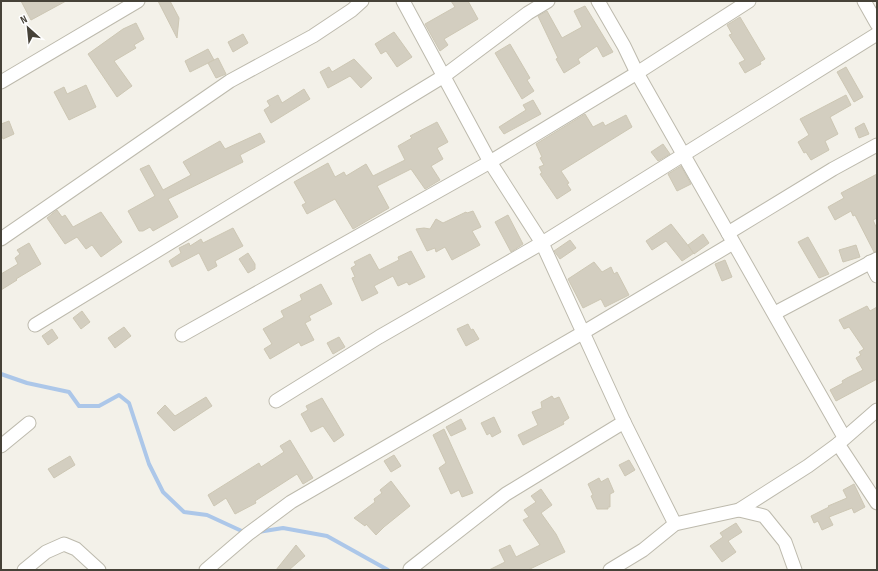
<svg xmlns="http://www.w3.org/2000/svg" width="878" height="571" font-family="'Sofia Sans Condensed',sans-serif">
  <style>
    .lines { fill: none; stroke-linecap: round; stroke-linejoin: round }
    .stream { stroke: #acc7e9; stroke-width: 4 }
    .building { fill: #d3cec0; stroke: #cdc7b4 }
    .street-casing { stroke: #bdbaad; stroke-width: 15 }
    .street { stroke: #fff; stroke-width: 13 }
  </style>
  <rect width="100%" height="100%" fill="#f3f1e9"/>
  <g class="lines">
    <g class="stream">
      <path d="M1 374 27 383 69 392 79 406H99L119 395 129 403 149 464 163 492 184 512 207 515 246 533"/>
      <path d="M258 532 283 528 327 536 388 570"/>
    </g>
  </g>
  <g class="building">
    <path d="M21 1H66L31 20Z"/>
    <path d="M158 1H170L179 18 177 38Z"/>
    <path d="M451 1H468L478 19 444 39 448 45 440 51 425 24 455 7Z"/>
    <path d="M585 6 613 52 603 57 597 46 578 59 580 63 564 73 556 59 558 58 538 16 547 11 562 38 582 27 574 11Z"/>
    <path d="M740 17 765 59 760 62 761 64 745 73 739 63 745 60 729 35 732 34 727 25Z"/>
    <path d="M136 23 144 39 134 45 136 48 114 61 132 86 117 97 88 54 123 29Z"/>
    <path d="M394 32 412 57 397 67 386 51 381 54 375 44Z"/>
    <path d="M243 34 248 43 233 52 228 42Z"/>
    <path d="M510 44 530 78 527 80 534 91 522 99 495 53Z"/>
    <path d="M208 49 214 60 190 72 185 61Z"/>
    <path d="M218 58 226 74 216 78 208 63Z"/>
    <path d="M354 59 372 78 361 88 350 76 328 88 320 72 329 67 332 72Z"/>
    <path d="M846 67 863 97 854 102 837 72Z"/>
    <path d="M86 85 96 107 69 120 54 92 64 87 67 94Z"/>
    <path d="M304 89 310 99 271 123 264 110 270 106 267 101 278 95 282 103Z"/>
    <path d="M846 95 851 105 830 117 838 134 825 141 829 150 811 160 806 152 804 153 798 142 809 135 800 119Z"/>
    <path d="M533 100 541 114 504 134 499 127 526 110 523 105Z"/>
    <path d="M585 114 593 127 603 122 605 126 626 115 632 127 561 171 569 183 567 184 571 190 557 199 540 174 542 173 539 167 544 165 540 158 542 157 536 144Z"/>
    <path d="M9 121 14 134 3 139 1 133V124Z"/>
    <path d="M437 122 448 142 437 148 443 159 431 166 440 180 425 189 411 169 377 186 389 208 353 229 335 199 307 214 302 205 306 203 294 182 328 163 335 177 344 172 346 176 366 164 373 176 405 160 398 146 412 138 410 136Z"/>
    <path d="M864 123 869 134 859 138 855 128Z"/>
    <path d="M260 133 265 142 240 155 243 162 168 199 178 217 153 231 150 227 143 231H139L128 211 155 196 140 169 149 165 163 190 191 175 183 162 220 141 225 149Z"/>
    <path d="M663 144 670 154 658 161 651 152Z"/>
    <path d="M681 166 691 184 677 191 668 174Z"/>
    <path d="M877 174V218L873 220 877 229V251L874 252 855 215 853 216 851 211 835 220 828 207 844 198 841 193Z"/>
    <path d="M57 210 62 217 65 215 73 227 101 212 122 242 101 257 92 245 86 249 77 237 65 244 47 218Z"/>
    <path d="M473 211 481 227 472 231 480 245 452 260 445 247 436 252 435 248 427 251 416 229 424 228 430 229 436 219 443 223 466 212 467 213Z"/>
    <path d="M508 215 523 244 511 252 495 222Z"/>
    <path d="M671 224 694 253 682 261 666 241 652 250 646 241Z"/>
    <path d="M233 228 243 246 215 261 217 266 208 271 199 253 172 267 169 261 181 253 179 248 189 243 190 246 201 239 203 243Z"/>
    <path d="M703 234 709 243 694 254 688 245Z"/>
    <path d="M808 237 829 274 819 278 798 242Z"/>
    <path d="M570 240 576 248 560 259 554 251Z"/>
    <path d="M29 243 41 264 16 279 17 280 1 290V274L18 264 15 258 20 254 17 250Z"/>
    <path d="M856 245 860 257 843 262 839 250Z"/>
    <path d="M411 251 425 277 409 285 407 282 398 286 393 276 374 286 378 293 362 301 352 278 355 277 351 268 356 265 354 262 370 254 379 270 399 260 398 257Z"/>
    <path d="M248 253 255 264V269L248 273 239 259Z"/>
    <path d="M725 260 732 277 722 281 715 264Z"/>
    <path d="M594 262 602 272 611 267 614 274 617 272 629 295 605 307 601 299 583 308 568 279Z"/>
    <path d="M321 284 332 304 309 316 311 320 305 323 314 340 301 346 299 342 270 359 264 349 272 344 263 329 284 317 281 311 302 300 300 295Z"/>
    <path d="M867 306 870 311 877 307V379L836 401 830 390 843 383 842 381 847 378 863 370 856 358 861 355 859 352 864 349 849 327 844 329 839 320Z"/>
    <path d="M82 311 90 322 81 329 73 318Z"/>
    <path d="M468 324 471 330 473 329 479 339 466 346 457 329Z"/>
    <path d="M124 327 131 336 115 348 108 338Z"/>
    <path d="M52 329 58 338 48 345 42 336Z"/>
    <path d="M339 337 345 347 333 354 327 343Z"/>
    <path d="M552 396 554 399 559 397 569 418 563 422 564 424 523 445 518 435 538 425 532 412 542 408 541 402Z"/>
    <path d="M206 397 212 406 174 431 157 413 165 405 175 416Z"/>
    <path d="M322 398 344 435 334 442 323 426 311 432 301 414 308 410 306 406Z"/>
    <path d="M494 417 501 432 492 437 490 433 487 435 481 423Z"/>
    <path d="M461 419 466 429 451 436 446 427Z"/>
    <path d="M444 429 473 493 462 497 459 490 451 494 439 468 446 463 433 435Z"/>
    <path d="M290 440 313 478 303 484 297 474 255 501 256 503 235 514 226 498 214 506 208 495 259 463 261 467 284 452 280 446Z"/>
    <path d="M394 455 401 466 391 472 384 461Z"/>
    <path d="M70 456 75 465 54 478 48 469Z"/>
    <path d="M629 460 635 470 625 476 619 465Z"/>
    <path d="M599 478 601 482 608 478 614 492 610 494V507H608V509H597L591 496 593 495 588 484Z"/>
    <path d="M391 481 410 506 384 527 376 535 366 524 365 526 354 518 375 502 374 499 382 493 380 490Z"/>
    <path d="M854 484 865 507 854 513 852 508 829 517 833 525 822 530 818 521 814 523 811 516 829 507 828 506 847 498 843 490Z"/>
    <path d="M541 489 552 505 541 513 556 534 565 552 528 570H489L505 562 499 550 510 545 516 557 540 545 523 520 529 517 524 510 536 502 531 496Z"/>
    <path d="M736 523 742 532 728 541 736 552 722 562 710 546 723 537 720 533Z"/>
    <path d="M296 545 305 556 289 570H276Z"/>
  </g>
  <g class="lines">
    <g class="street-casing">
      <g id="street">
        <path d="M403 1 490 162 542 243 624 422 675 524"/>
        <path d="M598 1 624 46 637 73 844 437"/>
        <path d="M864 1 877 24"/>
        <path d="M1 82 138 1"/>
        <path d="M728 233 833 169 877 145"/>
        <path d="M1 239 230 81 313 36 352 10 362 1"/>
        <path d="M870 262 877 276"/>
        <path d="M775 313 877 259"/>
        <path d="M35 325 444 76 528 13 548 1"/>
        <path d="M182 335 490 162 637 73 749 1"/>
        <path d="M276 401 379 337 542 243 877 34"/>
        <path d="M838 444 877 503"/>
        <path d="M1 446 29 423"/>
        <path d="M739 510 764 516 785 542 795 570"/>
        <path d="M410 569 506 494 624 422"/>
        <path d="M24 570 46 552 64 544 76 549 99 570"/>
        <path d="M206 570 248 534 291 502 584 332 733 243"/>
        <path d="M610 570 643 550 675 524 739 510 808 466 838 444 877 410"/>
      </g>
    </g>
    <use href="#street" class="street"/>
  </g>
  <rect width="878" height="571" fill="none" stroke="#464238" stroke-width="4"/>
  <g transform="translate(28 28) rotate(333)" stroke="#ffffff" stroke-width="3" paint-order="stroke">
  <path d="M0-3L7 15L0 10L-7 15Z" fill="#464238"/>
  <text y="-6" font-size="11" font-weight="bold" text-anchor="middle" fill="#464238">N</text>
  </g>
</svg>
